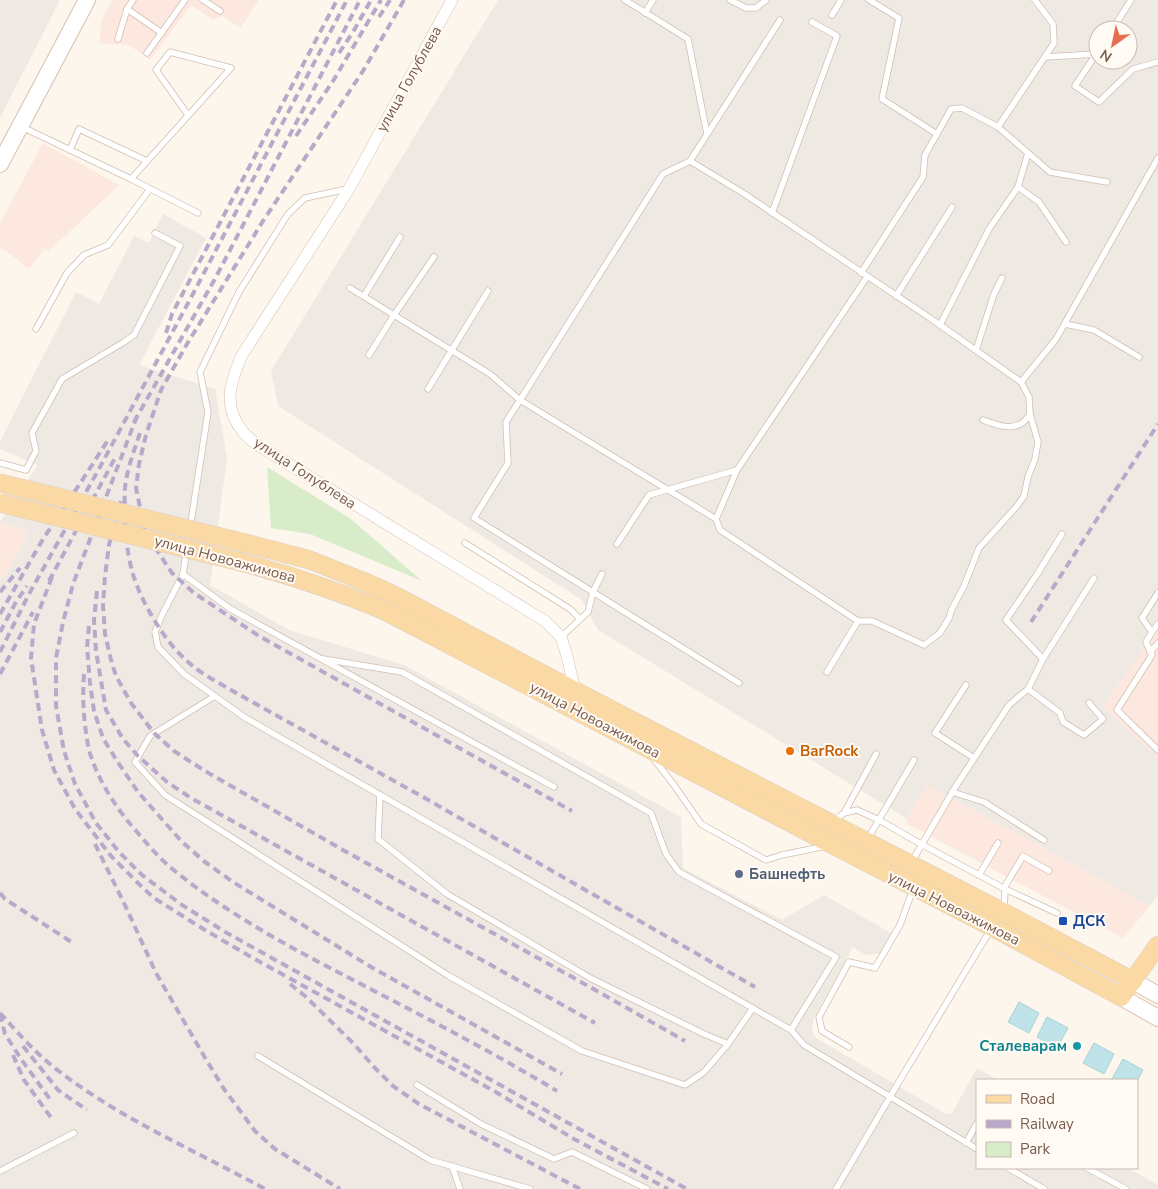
<svg xmlns="http://www.w3.org/2000/svg" width="1158" height="1189" font-family="'Nunito Sans',sans-serif">
  <style>
    .commercial { fill: #fde8e0 }
    .industrial { fill: #efe9e4; fill-rule: evenodd }
    .green { fill: #d8ecc9 }
    .water { fill: #bfe3e8; stroke: #a5d3da }
    .lines { fill: none; stroke-linecap: round; stroke-linejoin: round }
    .service-casing { stroke: #d1beb0; stroke-width: 7 }
    .minor-casing { stroke: #d1beb0; stroke-width: 12 }
    .secondary-casing { stroke: #d6c0b0; stroke-width: 18 }
    .primary-casing { stroke: #dad1cd; stroke-width: 19 }
    .service { stroke: #fff; stroke-width: 5.5 }
    .minor { stroke: #fff; stroke-width: 11 }
    .secondary { stroke: #fff; stroke-width: 16 }
    .primary { stroke: #fbd9a5; stroke-width: 18 }
    .rail { stroke: #b9a8c9; stroke-width: 4; stroke-dasharray: 8 5; stroke-linecap: butt }
    .primary-bridge-casing { stroke: #dad1cd; stroke-width: 19; stroke-linecap: butt }
    .primary-bridge { stroke: #fbd9a5; stroke-width: 18 }
    .food-dot { fill: #e8710a; stroke: #fffaf3; stroke-width: 2 }
    .service-dot { fill: #5c6f8a; stroke: #fffaf3; stroke-width: 2 }
    .transit-dot { fill: #1a4fb4; stroke: #fffaf3; stroke-width: 2 }
    .culture-dot { fill: #0f9aa8; stroke: #fffaf3; stroke-width: 2 }
    .labels { text-anchor: middle; stroke-width: 4; stroke-linejoin: round; paint-order: stroke }
    .street-label { font-size: 15px; fill: #7a5c4d; stroke: #fffaf3 }
    .food-label { font-size: 15px; font-weight: bold; fill: #c56008; stroke: #fffaf3; text-anchor: start }
    .service-label { font-size: 15px; font-weight: bold; fill: #4e5e75; stroke: #fffaf3; text-anchor: start }
    .transit-label { font-size: 15px; font-weight: bold; fill: #164399; stroke: #fffaf3; text-anchor: start }
    .culture-label { font-size: 15px; font-weight: bold; fill: #0d838f; stroke: #fffaf3; text-anchor: end }
  </style>
  <rect width="100%" height="100%" fill="#fdf6ec"/>
  <g class="commercial">
    <path d="M112 0H259L240 28 223 16 213 20 191 5 150 60 129 45 99 43 102 19Z"/>
    <path d="M43 143 119 185 48 252 45 248 29 269 0 246V223Z"/>
    <path d="M0 523 29 530 10 568 0 581Z"/>
    <path d="M1158 629V758L1152 751 1137 739 1103 706Z"/>
    <path d="M926 784 1150 906 1123 938 907 824 906 818Z"/>
  </g>
  <g class="industrial">
    <path d="M0 0H60L0 118Z"/>
    <path d="M498 0H1158V629L1103 706 1137 739 1152 751 1158 758V895L1150 906 927 785 906 818 598 630 582 600 278 406 271 371ZM1098 30H1128V60H1098Z"/>
    <path d="M163 214 206 238 139 365 215 389 227 458 210 585 289 630 404 665 681 817 683 868 782 920 824 895 891 933 880 953 866 955 853 947 814 1017 812 1031 816 1038 946 1114 952 1113 977 1068 996 1079 977 1080V1168H1128L1158 1185V1189H0V581L10 568 29 531 0 523V522L38 465 0 449V441L76 292 99 304 134 236 149 243Z"/>
  </g>
  <path class="green" d="M267 467 351 519 422 581 310 534 271 528Z"/>
  <g class="water">
    <path d="M1019 1002 1039 1013 1029 1033 1008 1022Z"/>
    <path d="M1047 1017 1068 1028 1057 1048 1037 1037Z"/>
    <path d="M1094 1043 1114 1054 1104 1074 1083 1063Z"/>
    <path d="M1123 1059 1143 1070 1137 1081 1115 1080 1112 1079Z"/>
  </g>
  <g class="lines">
    <g class="service-casing">
      <g id="service">
        <path d="M203 0 220 11"/>
        <path d="M625 0 688 39 707 134"/>
        <path d="M730 0 746 8H756L766 0"/>
        <path d="M869 0 899 18 882 99 937 134"/>
        <path d="M127 9 162 33"/>
        <path d="M645 13 653 0"/>
        <path d="M832 15 841 0"/>
        <path d="M1112 30 1131 0"/>
        <path d="M118 39 127 9 133 0"/>
        <path d="M1098 51 1075 86 1099 102 1133 69 1158 62"/>
        <path d="M147 53 185 0"/>
        <path d="M1045 57 1096 54"/>
        <path d="M22 127 131 179C164 142 198 105 231 68L170 52 156 70 188 115"/>
        <path d="M998 127 1050 172 1107 182"/>
        <path d="M70 150 79 129 147 161"/>
        <path d="M690 161 780 20"/>
        <path d="M131 179 198 213"/>
        <path d="M1018 187 1028 153"/>
        <path d="M347 189 305 198 288 214 239 292 200 372 208 412 183 574 229 608 554 787"/>
        <path d="M772 213 837 36 812 22"/>
        <path d="M861 273 923 177 925 155 951 109 962 108 998 127 1054 43 1053 24 1035 0"/>
        <path d="M350 288 490 374 520 400 506 422 508 463 474 518 739 683"/>
        <path d="M364 296 400 237"/>
        <path d="M896 296 952 207"/>
        <path d="M1065 324 1094 330 1139 357"/>
        <path d="M940 325 989 229 1018 187 1039 202 1066 242"/>
        <path d="M36 329 67 273 84 255 108 245 150 189"/>
        <path d="M976 350 994 294 1002 278"/>
        <path d="M369 355 394 315 434 257"/>
        <path d="M1021 382 1056 339 1158 158"/>
        <path d="M428 389 488 291"/>
        <path d="M983 420C995 424 1010 431 1022 423 1025 421 1028 417 1030 414"/>
        <path d="M0 463 26 470 36 451 32 433 62 379 124 342 134 335 180 246 155 233"/>
        <path d="M716 519 737 470"/>
        <path d="M465 543 570 609 580 619"/>
        <path d="M617 544 649 495 737 470 867 277"/>
        <path d="M183 574 162 615 155 632 158 647 184 674 244 717 791 1030"/>
        <path d="M1158 593 1142 618 1152 632 1146 642 1152 655 1117 710 1158 750"/>
        <path d="M1152 632 1158 624"/>
        <path d="M561 637 588 612 593 592 602 574"/>
        <path d="M1150 652 1158 643"/>
        <path d="M323 659 402 672 651 813 666 854 679 872 836 957 791 1030 804 1045 977 1149"/>
        <path d="M1043 659 1006 620 1036 576 1062 534"/>
        <path d="M827 672 858 621H872L924 645 940 633 949 618 952 609 964 586 979 548 1017 506 1024 496 1028 477 1035 459 1038 442 1030 414 1029 397 1021 382 930 318 743 193 690 161 663 174 520 400 716 519 720 530 858 621"/>
        <path d="M966 685 935 733 974 758"/>
        <path d="M1028 689 1060 713 1063 722 1084 735 1103 719 1089 703"/>
        <path d="M215 696 150 736 135 762 165 795 449 976 582 1051 685 1085 704 1072 728 1044 753 1008"/>
        <path d="M653 758 674 785 701 824 766 860 782 855 826 846"/>
        <path d="M952 792 984 802 1044 840"/>
        <path d="M380 795 378 839 447 894 592 979 704 1034 728 1044"/>
        <path d="M844 813 876 754"/>
        <path d="M834 821 844 813 857 810 879 820 921 844 1005 889 1004 911"/>
        <path d="M867 840 914 760"/>
        <path d="M911 863 956 786 1009 705 1028 689 1043 659 1094 578"/>
        <path d="M979 875 998 843"/>
        <path d="M1004 888 1023 856 1049 871"/>
        <path d="M1005 889 1057 913"/>
        <path d="M849 1047 822 1031 819 1017 849 962 875 968 900 925 913 889"/>
        <path d="M258 1056 430 1160 530 1189"/>
        <path d="M417 1085 481 1124 554 1159 572 1152 647 1189"/>
        <path d="M966 1143 977 1123"/>
        <path d="M452 1166 460 1189"/>
        <path d="M1008 1168 1044 1189"/>
        <path d="M1087 1168 1126 1189"/>
        <path d="M0 1171 74 1133"/>
        <path d="M836 1189 897 1085 991 929"/>
      </g>
    </g>
    <g class="minor-casing">
      <path id="minor" d="M452 0 349 189 242 355C230 383 222 406 243 432 248 438 255 443 261 447L545 621 561 637 567 656 575 691"/>
    </g>
    <g class="secondary-casing">
      <g id="secondary">
        <path d="M0 164 87 0"/>
        <path d="M1133 981 1158 995"/>
        <path d="M1121 997 1158 1018"/>
      </g>
    </g>
    <g class="primary-casing">
      <g id="primary">
        <path d="M245 543 310 560 365 582 394 595 575 691 1001 911 1133 981"/>
        <path d="M241 562C290 575 338 591 385 611L833 845 992 927 1121 997 1158 945"/>
      </g>
    </g>
    <use href="#service" class="service"/>
    <use href="#minor" class="minor"/>
    <use href="#secondary" class="secondary"/>
    <use href="#primary" class="primary"/>
    <g class="rail">
      <path d="M404 0 363 71 263 221 187 344 161 390 146 435 139 464 136 488 145 532 172 573 194 593 259 636 572 811"/>
      <path d="M379 17 390 0"/>
      <path d="M339 53 353 32 371 0"/>
      <path d="M296 136 333 81 381 0"/>
      <path d="M166 333 172 314 337 0"/>
      <path d="M137 416 73 584 63 622 56 658V706L64 751 75 784 96 823 119 852 142 875 182 905 227 933 687 1189"/>
      <path d="M134 422 216 277 360 0"/>
      <path d="M140 433C134 451 127 469 125 488 124 495 125 503 125 511 125 530 127 552 132 571 140 600 164 641 187 661 202 675 221 684 238 694L423 797 755 987"/>
      <path d="M121 501 109 545 105 576 103 605 105 634 111 660 116 676 131 703 154 733 174 751 205 771 343 850 574 978 685 1041"/>
      <path d="M52 577 34 624 31 658 42 730 54 770 75 809 111 856 140 885 154 898 205 930 251 957 494 1091 574 1139 668 1189"/>
      <path d="M49 581 115 458"/>
      <path d="M97 591 94 620 96 651 106 710 123 739 138 756 167 782 191 798 595 1023"/>
      <path d="M0 592 20 568"/>
      <path d="M0 614 43 539 83 479 108 440"/>
      <path d="M1031 622 1158 424"/>
      <path d="M89 626 87 647 90 683 94 711 103 738 117 761 138 792 182 842 205 862 233 882 371 967 562 1074"/>
      <path d="M0 632 16 602 27 586"/>
      <path d="M0 652 29 594 100 467 194 292 347 0"/>
      <path d="M0 674 33 612"/>
      <path d="M84 674C82 700 84 725 89 750 96 776 114 805 131 825 144 840 156 855 170 867 234 920 307 956 380 994 440 1025 499 1056 557 1091"/>
      <path d="M95 844 124 903 156 973 204 1056 224 1089 255 1131 275 1149 340 1189"/>
      <path d="M0 893 5 899 73 943"/>
      <path d="M290 984 305 996 353 1043 375 1068 393 1086 419 1104 580 1189"/>
      <path d="M0 1013C19 1034 37 1055 60 1072 123 1120 196 1151 265 1189"/>
      <path d="M0 1014 5 1034 21 1059 52 1102"/>
      <path d="M23 1046 58 1090 87 1110"/>
      <path d="M13 1055 24 1080 52 1119"/>
    </g>
    <g class="primary-bridge-casing">
      <g id="primary-bridge">
        <path d="M0 483 245 543"/>
        <path d="M0 503 241 562"/>
      </g>
    </g>
    <use href="#primary-bridge" class="primary-bridge"/>
  </g>
  <circle class="food-dot" cx="790" cy="751" r="5"/>
  <circle class="service-dot" cx="739" cy="874" r="5"/>
  <rect class="transit-dot" x="1058" y="916" width="10" height="10" rx="2.5"/>
  <circle class="culture-dot" cx="1077" cy="1046" r="5"/>
  <g class="labels">
    <g class="street-label">
      <text transform="translate(409 79) rotate(-61)" y="5">улица Голублева</text>
      <text transform="translate(305 473) rotate(33)" y="5">улица Голублева</text>
      <text transform="translate(225 559) rotate(15)" y="5">улица Новоажимова</text>
      <text transform="translate(595 720) rotate(28)" y="5">улица Новоажимова</text>
      <text transform="translate(954 908) rotate(27)" y="5">улица Новоажимова</text>
    </g>
    <g class="food-label">
      <text x="800" y="756">BarRock</text>
    </g>
    <g class="service-label">
      <text x="749" y="879">Башнефть</text>
    </g>
    <g class="transit-label">
      <text x="1073" y="926">ДСК</text>
    </g>
    <g class="culture-label">
      <text x="1067" y="1051">Сталеварам</text>
    </g>
  </g>
  <rect x="976" y="1079" width="162" height="90" fill="#fffaf3" stroke="#cabbb1"/>
  <rect x="986" y="1095" width="25" height="8" fill="#fbd9a5" stroke="#cabbb1"/>
  <text x="1020" y="1104" font-size="15" fill="#7a5c4d">Road</text>
  <rect x="986" y="1120" width="25" height="8" fill="#b9a8c9" stroke="#cabbb1"/>
  <text x="1020" y="1129" font-size="15" fill="#7a5c4d">Railway</text>
  <rect x="986" y="1142" width="25" height="15" fill="#d8ecc9" stroke="#cabbb1"/>
  <text x="1020" y="1154" font-size="15" fill="#7a5c4d">Park</text>
  <g transform="translate(1113 45) rotate(213)"><circle r="24" fill="#fffaf3" stroke="#cabbb1"/>
  <path d="M0-4L9 19L0 12L-9 19Z" fill="#e76f51"/>
  <text y="-8" font-size="14" font-weight="bold" text-anchor="middle" fill="#7a5c4d">N</text>
  </g>
</svg>
